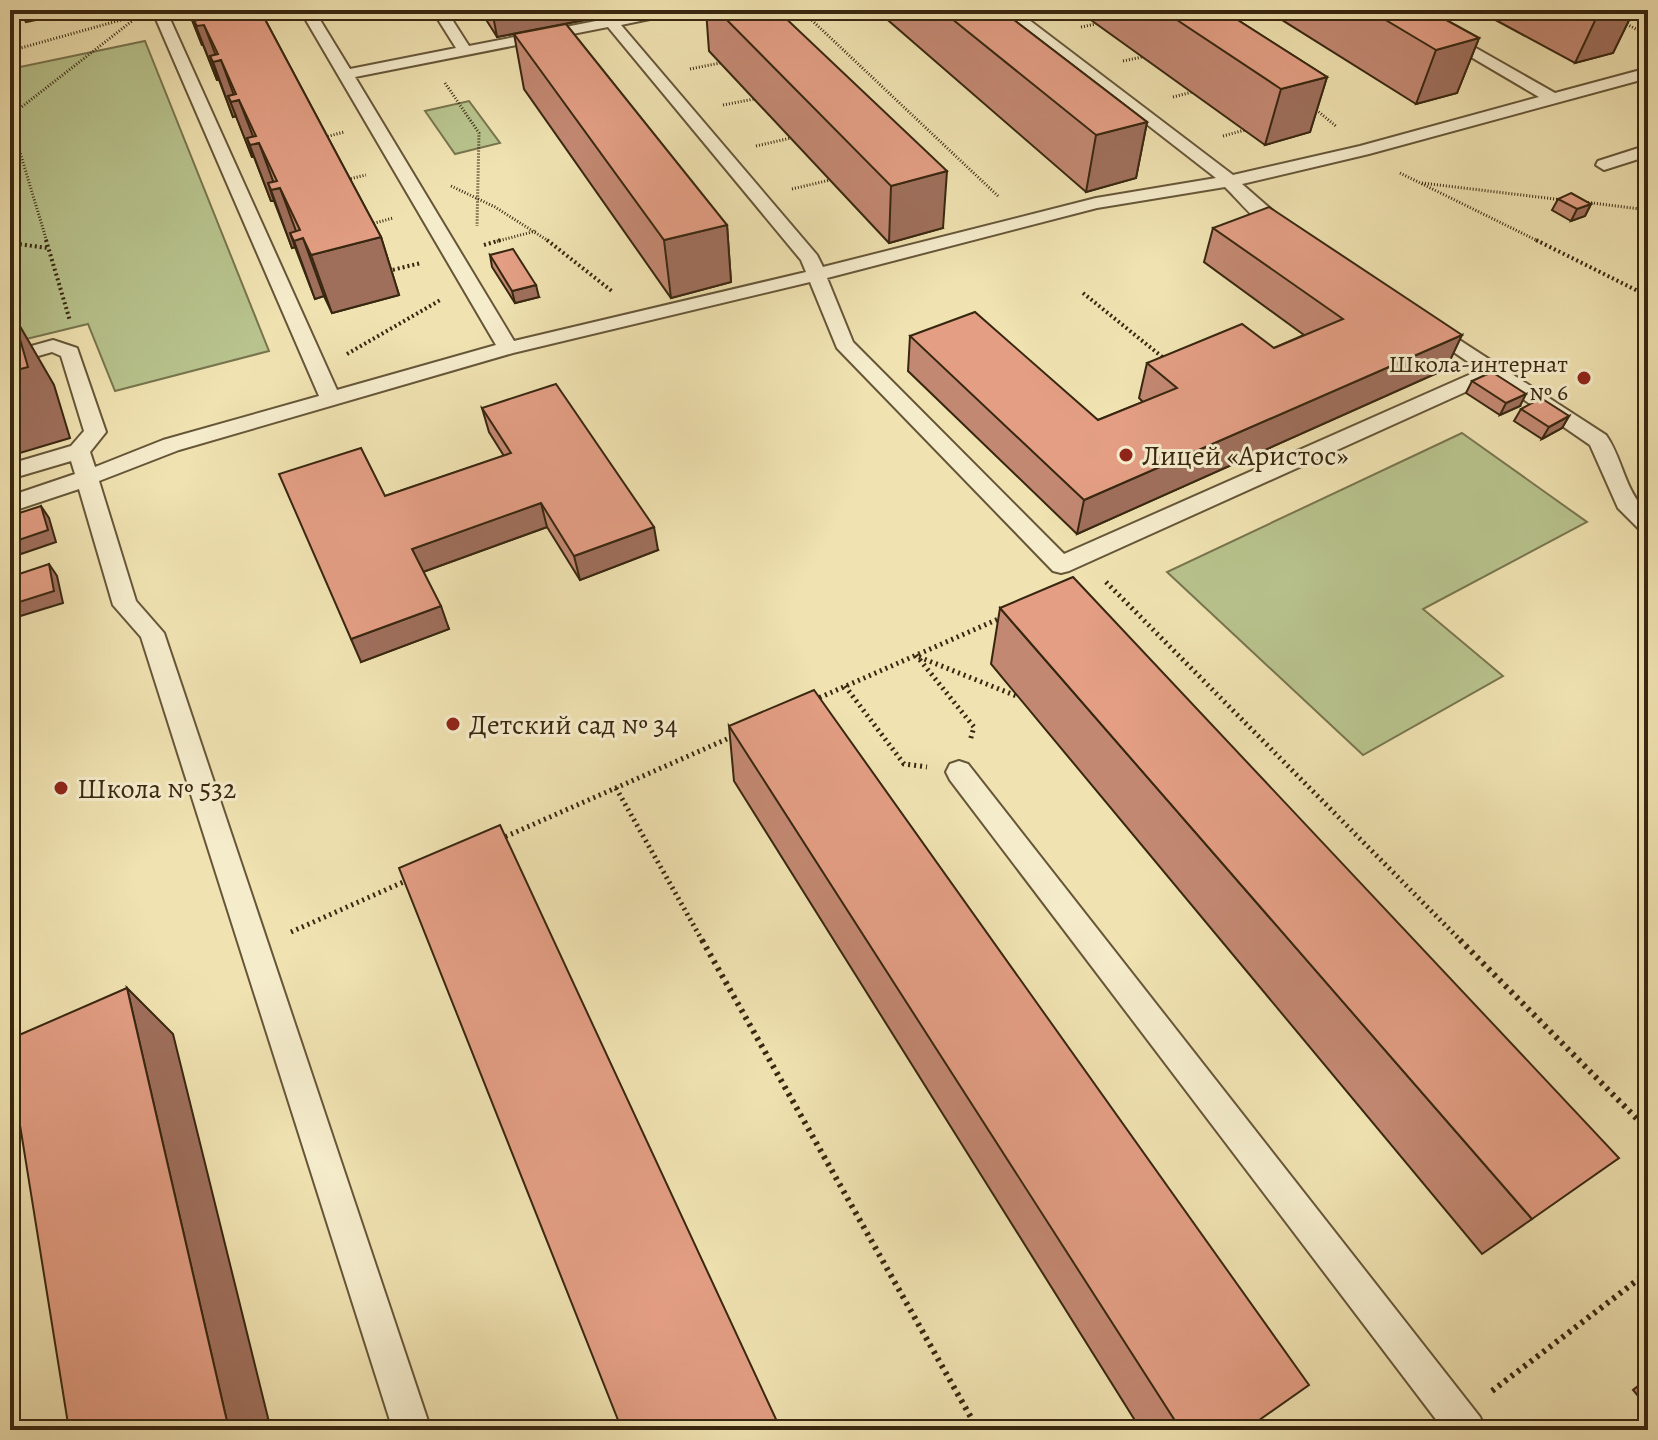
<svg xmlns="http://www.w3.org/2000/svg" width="1658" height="1440" font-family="Alegreya,serif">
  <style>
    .green { fill: #b8c38d; stroke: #78754e; stroke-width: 2 }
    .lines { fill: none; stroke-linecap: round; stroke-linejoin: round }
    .lane-casing { stroke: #665638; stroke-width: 4 }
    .path-far3 { stroke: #382710; stroke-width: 3; stroke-dasharray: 1 2; stroke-linecap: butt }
    .path-far2 { stroke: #382710; stroke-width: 4; stroke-dasharray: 2 3; stroke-linecap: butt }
    .path-far1 { stroke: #382710; stroke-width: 5; stroke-dasharray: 2 4; stroke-linecap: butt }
    .path { stroke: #382710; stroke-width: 6; stroke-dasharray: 3 5; stroke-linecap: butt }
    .lane { fill: #f5eccc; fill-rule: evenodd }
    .wall { fill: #c38872; stroke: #382710; stroke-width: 2 }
    .shaded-wall { fill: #9f6f5c; stroke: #382710; stroke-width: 2 }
    .building { fill: #e39e84; stroke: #382710; stroke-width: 2 }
    .poi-dot { fill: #8f2418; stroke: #f5eccc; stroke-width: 3 }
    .labels { text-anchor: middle; stroke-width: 6; stroke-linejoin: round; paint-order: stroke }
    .far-poi-label { font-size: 24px; fill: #382710; stroke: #f5eccc; text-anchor: end }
    .poi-label { font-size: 28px; fill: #382710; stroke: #f5eccc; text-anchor: start }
  </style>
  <rect width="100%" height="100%" fill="#f0e2b1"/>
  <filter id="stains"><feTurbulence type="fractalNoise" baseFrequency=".0025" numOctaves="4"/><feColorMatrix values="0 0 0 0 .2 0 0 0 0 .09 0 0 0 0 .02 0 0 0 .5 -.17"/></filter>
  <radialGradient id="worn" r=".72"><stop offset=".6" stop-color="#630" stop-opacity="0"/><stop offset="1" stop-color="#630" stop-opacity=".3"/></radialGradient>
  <g class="green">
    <path d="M145 41 269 351 115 391 88 324 10 343V90L19 88 15 68Z"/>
    <path d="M469 101 500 143 455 154 425 111Z"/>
    <path d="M1462 433 1587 522 1423 609 1503 676 1363 755 1167 572Z"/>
  </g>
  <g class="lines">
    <g class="lane-casing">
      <g id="lane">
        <path d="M10 10H20L10 15Z"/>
        <path d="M152 10H166L337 390 496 345 300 10H314L350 69 456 48 432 10H446L469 46 652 10H681L674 14 621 25 817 255 823 267 1096 198 1216 178 1000 10H1016L1233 175 1360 146 1539 97 1391 10H1409L1555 93 1648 68V78L1369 154 1242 184 1297 232 1294 236C1270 242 1241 202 1225 187L1097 208 827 278 853 342 1064 554 1480 370 1420 329 1417 325 1420 321 1427 319 1606 435C1623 459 1625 493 1648 512V532L1640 530 1618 508 1590 445 1494 379 1069 571 1061 573 1053 571 837 348 810 282 513 353 179 450 99 481 136 601 164 633 431 1430H393L141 637 113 605 79 489 10 512V496L75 474 71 461 10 479V464L71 446 84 431 61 356 52 352 10 364V352L53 340 77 348 106 432 90 452 95 467 163 440 319 396ZM608 27 801 260 806 272 514 341 355 77Z"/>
        <path d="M1648 145V156L1604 170 1596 165 1598 161Z"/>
        <path d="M959 761 968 764 1480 1417 1486 1430H1444L950 780 946 772 950 764Z"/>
      </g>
    </g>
    <g class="path-far3">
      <path d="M801 10 998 196"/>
      <path d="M1624 23 1648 35"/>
      <path d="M1081 27 1096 24"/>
      <path d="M10 51 128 18"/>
      <path d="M1123 61 1142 57"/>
      <path d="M690 69 720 63"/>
      <path d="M445 83 479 133 477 226"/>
      <path d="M1173 97 1192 92"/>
      <path d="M723 105 754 99"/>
      <path d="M1314 108 1337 127"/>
      <path d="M10 116 132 21"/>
      <path d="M10 119 47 242"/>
      <path d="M1223 136 1245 130"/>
      <path d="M322 138 344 132"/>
      <path d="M756 146 791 138"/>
      <path d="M1400 173 1540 242"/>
      <path d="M345 180 366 175"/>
      <path d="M1422 183 1563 200"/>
      <path d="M451 186 495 207 550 242"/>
      <path d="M792 189 830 180"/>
      <path d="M1585 202 1648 210"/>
      <path d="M368 225 393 218"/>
      <path d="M494 242 536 231"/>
    </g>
    <g class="path-far2">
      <path d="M46 240 70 321"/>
      <path d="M547 240 613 292"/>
      <path d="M1536 240 1648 296"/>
      <path d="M10 243 48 248"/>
      <path d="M484 245 501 240"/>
      <path d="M388 271 421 263"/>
      <path d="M1083 293 1166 360"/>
      <path d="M347 354 442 299"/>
    </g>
    <g class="path-far1">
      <path d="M1106 582 1462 942"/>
      <path d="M916 655 974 727 970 741"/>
      <path d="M919 657 1019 697"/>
      <path d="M845 686 904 764 927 767"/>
      <path d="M814 700 1003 617"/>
      <path d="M616 788 703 942"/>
      <path d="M500 839 736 735"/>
      <path d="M291 932 410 879"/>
    </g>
    <g class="path">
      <path d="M702 940 978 1430"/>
      <path d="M1460 940 1648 1130"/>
      <path d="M1492 1391 1648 1272"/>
    </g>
    <use href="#lane" class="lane"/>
  </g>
  <g class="wall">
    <path d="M186 10H260L381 237 399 295 332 313 324 296 315 299 295 247 292 248 289 240 274 201H271L254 157H252L236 116 233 117 219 80H217L203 45H202L189 12 187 13Z"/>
    <path d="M480 10H636L497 37Z"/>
    <path d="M706 10H777L943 228 889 243 709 51Z"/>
    <path d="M882 10H1001L1147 122 1136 178 1086 192 882 15Z"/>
    <path d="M1077 10H1222L1327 77 1310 132 1265 145Z"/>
    <path d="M1266 10H1428L1479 38 1457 93 1416 104Z"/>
    <path d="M1477 10H1634L1613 53 1575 63Z"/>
    <path d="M514 34 727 225 731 282 671 298 524 89Z"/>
    <path d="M1558 199 1591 204 1585 216 1571 221 1552 210Z"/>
    <path d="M1213 228 1446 369 1077 534 908 371 910 336 1098 420 1143 402 1139 398 1147 363 1274 348 1304 335 1204 262Z"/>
    <path d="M490 255 539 297 515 303 492 267Z"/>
    <path d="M1472 381 1520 406 1500 415 1466 393Z"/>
    <path d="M482 408 658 550 580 580 547 527 423 572 449 629 361 662 385 496 504 456 489 432Z"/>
    <path d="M1521 409 1569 416 1562 428 1542 439 1514 421Z"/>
    <path d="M1000 608 1532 1219 1482 1254 991 664Z"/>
    <path d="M729 726 1245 1430H1141L734 781Z"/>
    <path d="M1648 1378V1408L1633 1390Z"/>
  </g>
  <g class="shaded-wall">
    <path d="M23 10H83L26 22 20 11Z"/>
    <path d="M188 10H196L202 25H204L218 61 221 60 236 101 239 100 256 144 259 143 276 189 280 188 299 239 303 238 324 296 315 299 294 241 290 233 295 247 292 248 271 190 268 183 274 201H271L247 138 254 157H252L228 96 236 116 233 117 213 62 210 56 219 80H217L194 21 203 45H202Z"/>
    <path d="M492 10H636L497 37Z"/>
    <path d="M1600 10H1634L1613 53 1575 63Z"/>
    <path d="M1479 38 1457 93 1416 104 1436 50Z"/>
    <path d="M1327 77 1310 132 1265 145 1281 89Z"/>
    <path d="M1147 122 1136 178 1086 192 1096 135Z"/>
    <path d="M947 171 943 228 889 243 891 186Z"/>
    <path d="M1591 204 1585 216 1571 221 1577 209Z"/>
    <path d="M727 225 731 282 671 298 664 240Z"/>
    <path d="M381 237 399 295 332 313 311 255Z"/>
    <path d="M536 285 539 297 515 303 512 291Z"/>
    <path d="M10 309 54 385 70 438 10 456Z"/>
    <path d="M1462 335 1446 369 1077 534 1084 500Z"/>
    <path d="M1526 394 1520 406 1500 415 1506 403Z"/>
    <path d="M1569 416 1562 428 1542 439 1549 427Z"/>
    <path d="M541 503 547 527 420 573 412 549Z"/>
    <path d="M41 506 49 518 56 542 21 554 13 542Z"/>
    <path d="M654 527 658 550 580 580 574 556Z"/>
    <path d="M49 564 57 576 63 603 17 617 10 608V605Z"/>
    <path d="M441 606 449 629 361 662 351 639Z"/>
    <path d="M127 988 173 1034 271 1430H229Z"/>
  </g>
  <g class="building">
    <path d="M198 10H260L381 237 311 255 303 238 294 241 290 233 300 230 280 188 271 190 268 183 277 181 259 143 250 145 247 138 256 136 239 100 231 102 228 96 236 94 221 60 213 62 210 56 218 54 204 25 197 26 194 21 202 19Z"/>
    <path d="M717 10H777L947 171 891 186Z"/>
    <path d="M941 10H1001L1147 122 1096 135Z"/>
    <path d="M1162 10H1222L1327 77 1281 89Z"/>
    <path d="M1369 10H1428L1479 38 1436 50Z"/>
    <path d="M566 24 727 225 664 240 514 34Z"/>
    <path d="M1571 193 1591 204 1577 209 1558 199Z"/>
    <path d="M1269 207 1462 335 1084 500 910 336 975 312 1098 420 1177 388 1147 363 1242 324 1274 348 1343 319 1213 228Z"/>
    <path d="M513 249 536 285 512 291 490 255Z"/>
    <path d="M10 315H13L28 367 10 372Z"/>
    <path d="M1492 372 1526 394 1506 403 1472 381Z"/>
    <path d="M556 384 654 527 574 556 541 503 412 549 441 606 351 639 279 474 361 448 385 496 511 453 482 408Z"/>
    <path d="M1541 398 1569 416 1549 427 1521 409Z"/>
    <path d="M41 506 48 530 13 542 10 529V516Z"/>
    <path d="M49 564 54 591 10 605V577Z"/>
    <path d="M1073 577 1619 1158 1532 1219 1000 608Z"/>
    <path d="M814 690 1309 1385 1245 1430H1181L729 726Z"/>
    <path d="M500 825 781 1430H622L399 868Z"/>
    <path d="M127 988 229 1430H69L10 1063V1039Z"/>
  </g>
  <g class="poi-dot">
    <circle cx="1584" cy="378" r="8"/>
    <circle cx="1126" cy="455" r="8"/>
    <circle cx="453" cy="724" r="8"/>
    <circle cx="61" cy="788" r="8"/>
  </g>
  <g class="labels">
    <g class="far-poi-label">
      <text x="1568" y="372">Школа-интернат<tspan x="1568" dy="28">№ 6</tspan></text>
    </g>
    <g class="poi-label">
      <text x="1142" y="465">Лицей «Аристос»</text>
      <text x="469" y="734">Детский сад № 34</text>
      <text x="77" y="798">Школа № 532</text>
    </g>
  </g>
  <rect width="1658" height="1440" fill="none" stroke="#f0e2b1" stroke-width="40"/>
  <rect x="12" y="12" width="1634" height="1416" fill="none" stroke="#382710" stroke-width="4"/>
  <rect x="20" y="20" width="1618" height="1400" fill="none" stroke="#382710" stroke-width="2"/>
  <rect width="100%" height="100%" filter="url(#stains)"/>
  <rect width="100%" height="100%" fill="url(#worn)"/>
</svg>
